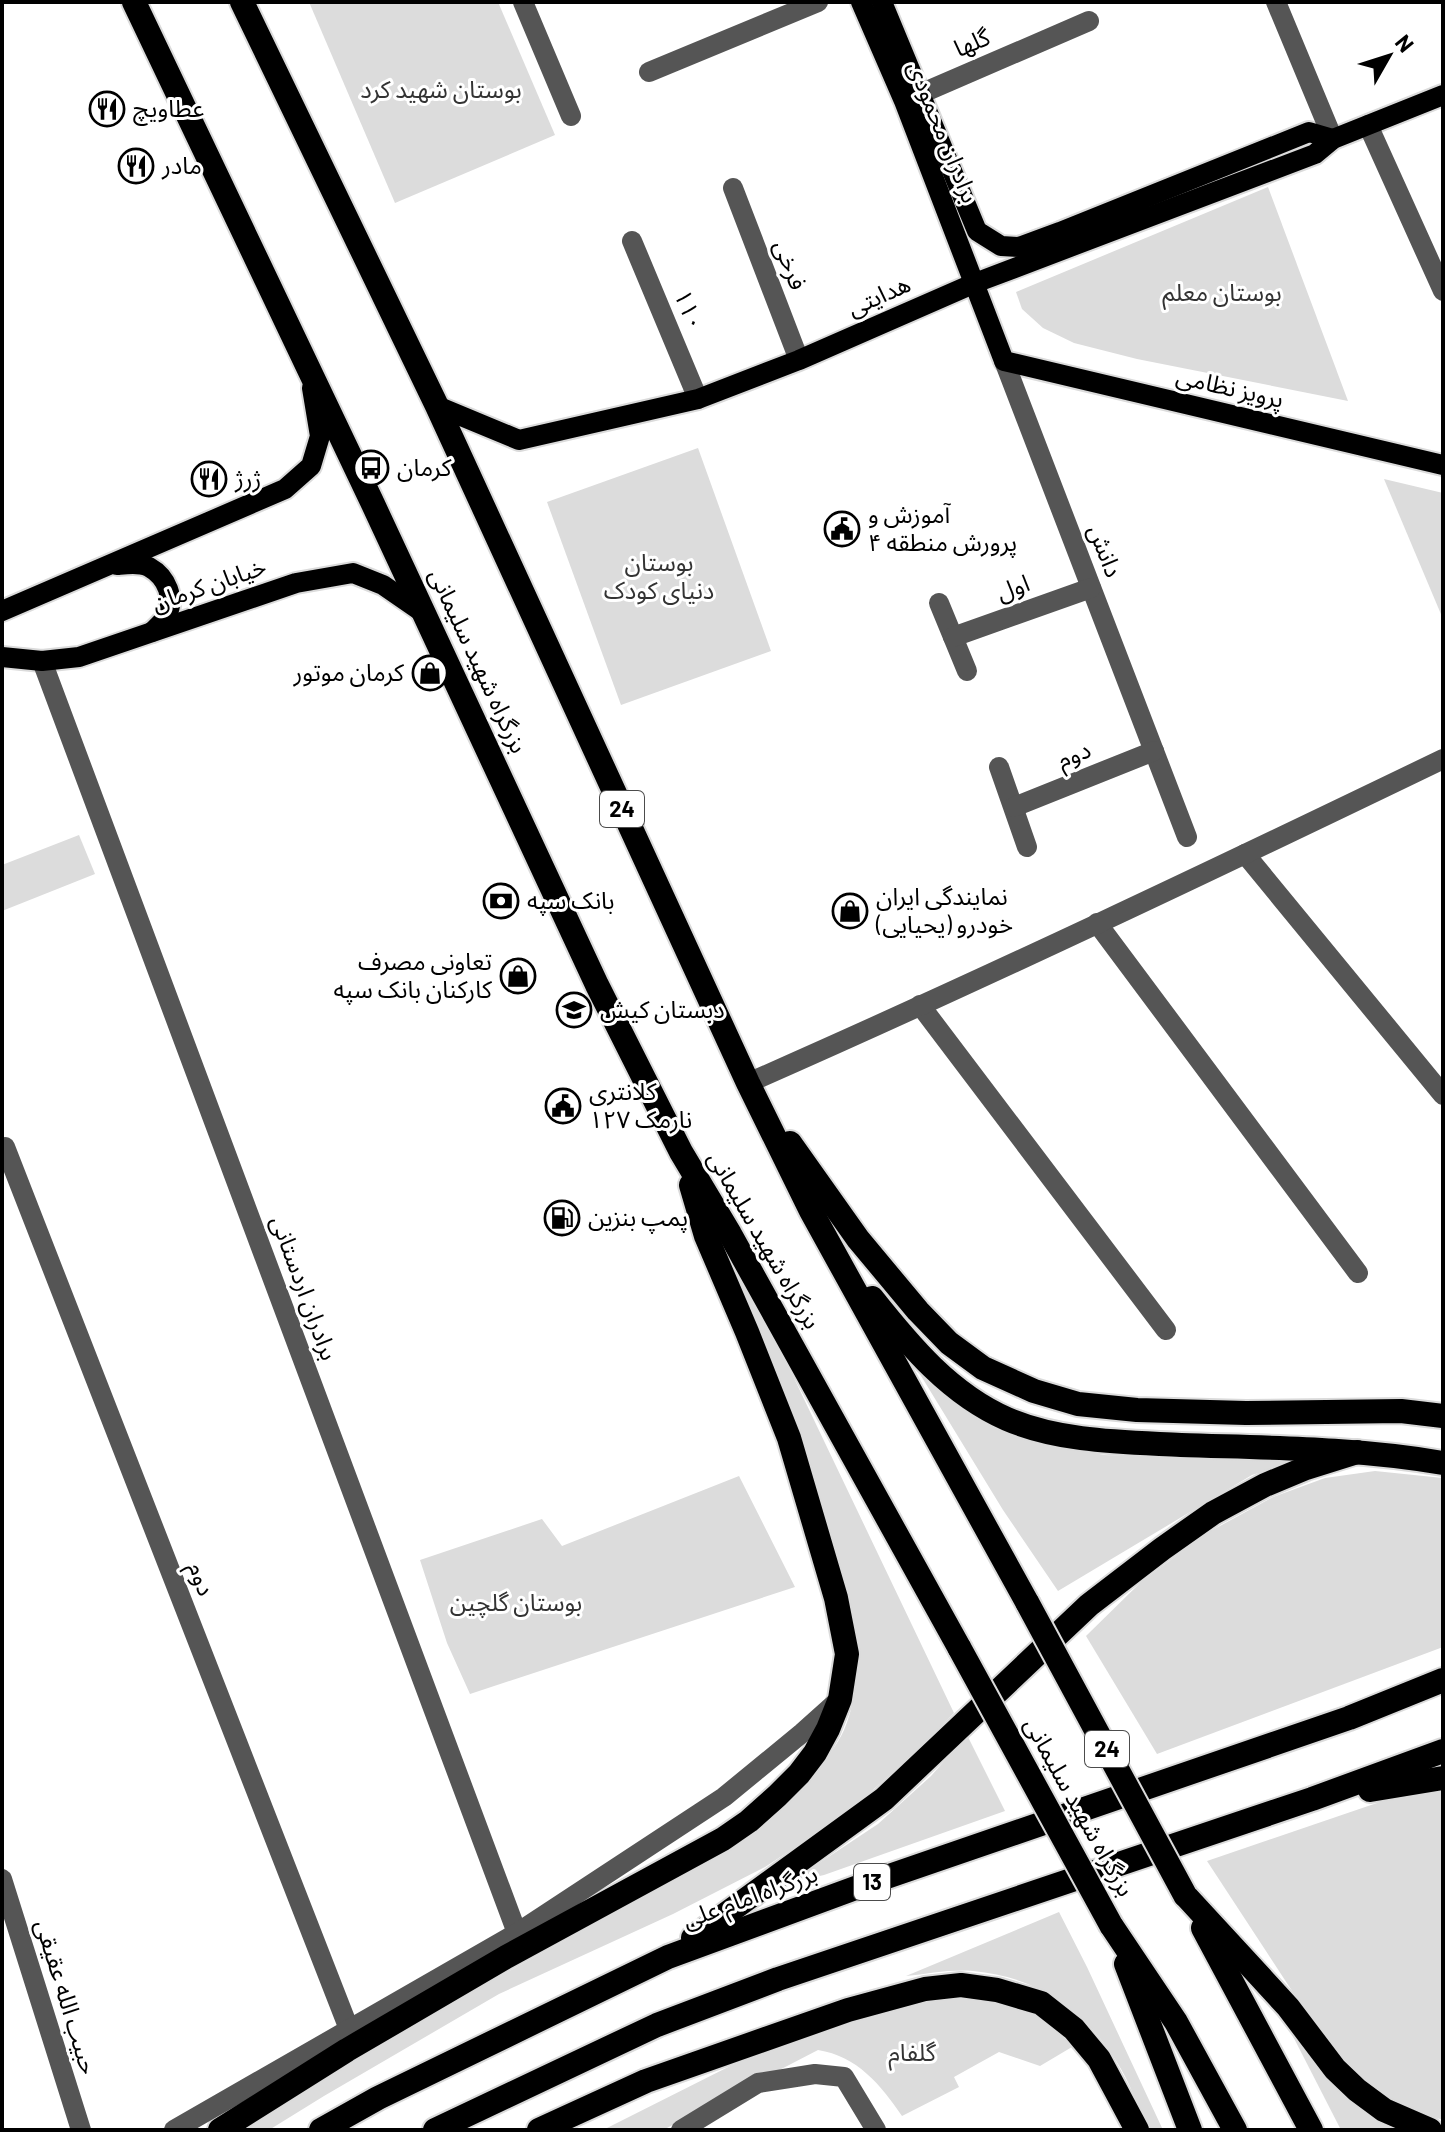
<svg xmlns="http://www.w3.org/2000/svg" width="1445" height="2132" font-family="Barlow,'Noto Sans Arabic',sans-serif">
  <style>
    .green { fill: #dcdcdc }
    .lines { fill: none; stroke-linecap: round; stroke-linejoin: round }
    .major-casing { stroke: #dbdbdb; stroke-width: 24 }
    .highway-casing { stroke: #dbdbdb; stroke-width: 28 }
    .minor { stroke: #555; stroke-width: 20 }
    .major { stroke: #000; stroke-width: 20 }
    .highway { stroke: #000; stroke-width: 24 }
    .highway-bridge-casing { stroke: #dbdbdb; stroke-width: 28; stroke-linecap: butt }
    .highway-bridge { stroke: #000; stroke-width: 24 }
    .labels { text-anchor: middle; stroke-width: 6; stroke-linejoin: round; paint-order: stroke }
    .shield { fill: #fff; stroke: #4c4c4c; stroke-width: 2 }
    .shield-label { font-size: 22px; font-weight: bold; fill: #000 }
    .street-label { font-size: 24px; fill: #000; stroke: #fff }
    .park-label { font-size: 24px; fill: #333; stroke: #fff }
    .poi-label { font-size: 24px; fill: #000; stroke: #fff; text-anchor: start }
  </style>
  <rect width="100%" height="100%" fill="#fff"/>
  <g class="green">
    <path d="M309 2H498L555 135 395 203Z"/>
    <path d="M1268 187 1348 401 1137 359 1074 343 1043 328 1022 309 1016 292Z"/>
    <path d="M698 448 771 651 621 705 547 502Z"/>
    <path d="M1384 479 1443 493V619Z"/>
    <path d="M79 835 95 874 2 911V865Z"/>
    <path d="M714 1230 793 1376 954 1713 921 1747 866 1796 820 1831 765 1867 673 1914 499 1994 324 2096 269 2130H239L406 2028 713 1859C728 1849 745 1840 759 1828 786 1807 830 1761 844 1730 854 1708 858 1675 857 1651 856 1628 848 1606 842 1584Z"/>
    <path d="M915 1366 986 1424 1017 1436 1104 1455 1301 1460 1252 1475 1058 1591 1003 1510Z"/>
    <path d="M1375 1471 1443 1478V1647L1157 1754 1086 1636 1141 1582 1207 1533 1273 1497 1325 1478Z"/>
    <path d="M739 1476 795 1587 470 1694 447 1643 420 1560 542 1519 562 1546Z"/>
    <path d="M967 1735 1005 1811 824 1875 789 1883 878 1824 931 1776Z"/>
    <path d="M1443 1786V2120L1394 2104 1357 2076 1315 2026 1207 1861 1415 1790Z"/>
    <path d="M1059 1912 1087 1967 1163 2130H1149C1139 2110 1132 2088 1121 2069 1088 2012 1039 1977 973 1971 951 1969 928 1974 906 1976Z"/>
    <path d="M977 1995 1027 2009 1046 2020 1077 2044 1040 2066 999 2052 954 2077 959 2087 902 2116C881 2085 857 2056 818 2050L663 2130H603L756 2053 866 2018 941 1998Z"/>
    <path d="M1280 2011 1403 2130H1341Z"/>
  </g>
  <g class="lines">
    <g class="major-casing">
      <g id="major">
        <path d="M861 2 904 101 1004 361 1443 465"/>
        <path d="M882 2 977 231 1001 246 1019 247 1060 232 1309 132 1333 139"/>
        <path d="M437 406 519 440 698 399 799 360 975 283 1315 154 1333 139 1443 95"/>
        <path d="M117 565C127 564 140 562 149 567 167 577 176 599 166 617 163 622 157 627 152 632"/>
        <path d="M2 611 285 489 311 466 320 436 312 388"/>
        <path d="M2 657 42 661 79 657 296 583 353 573 383 585 425 614"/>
      </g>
    </g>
    <g class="highway-casing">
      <g id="highway">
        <path d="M134 2 373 504 597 985 681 1152 730 1234 960 1649"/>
        <path d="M242 2 437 406 748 1083 811 1211 1028 1604"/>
        <path d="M790 1143 858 1239 918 1311 949 1343 983 1368 1034 1391 1078 1404 1137 1410 1246 1413 1401 1411 1443 1416"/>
        <path d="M872 1298C910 1346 950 1394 1007 1419 1060 1442 1124 1442 1181 1445 1268 1448 1357 1448 1443 1463"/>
        <path d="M1370 1790 1443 1778"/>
        <path d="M1185 1895 1288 2007 1335 2069 1357 2090 1384 2110 1430 2130"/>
        <path d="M1111 1925 1176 2022 1235 2130"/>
        <path d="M1203 1928 1311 2130"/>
        <path d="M693 1938 884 1799 1089 1605 1162 1549 1213 1513 1265 1485 1306 1468 1357 1452"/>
        <path d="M1126 1964 1190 2130"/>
        <path d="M220 2130 347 2050 506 1957 723 1839 749 1821 777 1796 799 1774 815 1753 828 1729 840 1699 847 1654 836 1598 789 1438 747 1332 706 1236 691 1185"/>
        <path d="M321 2130 378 2098 668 1957 869 1883 1349 1718 1443 1680"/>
        <path d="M435 2130 657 2025 778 1979 1312 1799 1443 1751"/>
        <path d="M539 2130 646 2081 848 2010 925 1989 961 1985 997 1990 1041 2003 1074 2029 1099 2059 1137 2130"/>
      </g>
    </g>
    <g class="minor">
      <path d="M523 2 571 116"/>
      <path d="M1276 2 1333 139"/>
      <path d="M649 72 818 2"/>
      <path d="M920 94 1089 21"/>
      <path d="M1368 125 1443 291"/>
      <path d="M733 188 799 360"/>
      <path d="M632 241 698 399"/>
      <path d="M1004 361 1187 837"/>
      <path d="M939 603 967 671"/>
      <path d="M953 637 1091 588"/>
      <path d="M42 661 517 1933"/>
      <path d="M999 767 1027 847"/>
      <path d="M1014 807 1154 751"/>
      <path d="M1245 854 1443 1095"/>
      <path d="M1097 923 1358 1273"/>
      <path d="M920 1005 1166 1330"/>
      <path d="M748 1083C982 980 1213 870 1443 759"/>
      <path d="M5 1147 349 2029"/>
      <path d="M2 1879 81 2130"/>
      <path d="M174 2130 517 1933 724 1797 802 1733 840 1699"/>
      <path d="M681 2130 758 2083 815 2074 844 2077 876 2130"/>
    </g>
    <use href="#major" class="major"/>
    <use href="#highway" class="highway"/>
    <g class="highway-bridge-casing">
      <g id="highway-bridge">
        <path d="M1028 1604 1185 1895"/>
        <path d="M960 1649 1111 1925"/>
      </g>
    </g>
    <use href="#highway-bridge" class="highway-bridge"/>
  </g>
  <defs>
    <g id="restaurant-ring" transform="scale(1.8)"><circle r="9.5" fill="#fff" stroke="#000" stroke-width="1.5"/><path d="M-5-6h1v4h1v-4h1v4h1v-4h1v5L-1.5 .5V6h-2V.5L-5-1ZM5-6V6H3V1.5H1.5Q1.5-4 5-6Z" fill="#000"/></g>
    <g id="bus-ring" transform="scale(1.8)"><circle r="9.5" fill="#fff" stroke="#000" stroke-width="1.5"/><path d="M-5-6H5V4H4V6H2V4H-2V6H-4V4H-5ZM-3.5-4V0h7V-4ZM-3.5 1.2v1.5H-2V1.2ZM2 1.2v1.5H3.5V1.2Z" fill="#000"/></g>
    <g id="civic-ring" transform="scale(1.8)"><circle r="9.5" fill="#fff" stroke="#000" stroke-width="1.5"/><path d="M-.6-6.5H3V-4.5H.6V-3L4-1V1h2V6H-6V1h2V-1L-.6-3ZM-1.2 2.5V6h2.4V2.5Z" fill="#000"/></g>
    <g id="shop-ring" transform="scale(1.8)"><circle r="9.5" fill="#fff" stroke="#000" stroke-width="1.5"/><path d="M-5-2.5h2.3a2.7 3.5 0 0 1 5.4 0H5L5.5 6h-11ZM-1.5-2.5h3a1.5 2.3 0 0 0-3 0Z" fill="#000"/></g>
    <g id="bank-ring" transform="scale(1.8)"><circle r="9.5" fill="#fff" stroke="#000" stroke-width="1.5"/><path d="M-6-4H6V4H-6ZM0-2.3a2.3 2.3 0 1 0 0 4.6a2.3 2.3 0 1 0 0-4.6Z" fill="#000"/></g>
    <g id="school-ring" transform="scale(1.8)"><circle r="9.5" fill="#fff" stroke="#000" stroke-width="1.5"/><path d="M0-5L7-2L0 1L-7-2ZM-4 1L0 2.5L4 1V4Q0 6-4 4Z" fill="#000"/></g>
    <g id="fuel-ring" transform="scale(1.8)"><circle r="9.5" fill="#fff" stroke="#000" stroke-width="1.5"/><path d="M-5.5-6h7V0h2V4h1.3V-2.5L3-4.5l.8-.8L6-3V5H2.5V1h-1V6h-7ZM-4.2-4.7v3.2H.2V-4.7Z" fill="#000"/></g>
  </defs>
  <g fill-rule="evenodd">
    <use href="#restaurant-ring" x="107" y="109"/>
    <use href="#restaurant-ring" x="136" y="166"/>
    <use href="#bus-ring" x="371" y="468"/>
    <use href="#restaurant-ring" x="209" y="479"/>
    <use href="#civic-ring" x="842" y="529"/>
    <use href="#shop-ring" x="430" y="673"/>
    <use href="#bank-ring" x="501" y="901"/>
    <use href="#shop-ring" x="850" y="911"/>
    <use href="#shop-ring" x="518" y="976"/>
    <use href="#school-ring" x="574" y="1010"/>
    <use href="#civic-ring" x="563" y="1106"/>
    <use href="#fuel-ring" x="562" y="1218"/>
  </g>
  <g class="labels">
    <g class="shield">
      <rect x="600" y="791" width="44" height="36" rx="6"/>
      <rect x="1085" y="1731" width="44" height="36" rx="6"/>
      <rect x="854" y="1864" width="36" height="36" rx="6"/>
    </g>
    <g class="shield-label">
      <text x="622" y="817">24</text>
      <text x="1107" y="1757">24</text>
      <text x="872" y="1890">13</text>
    </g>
    <g class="street-label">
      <text transform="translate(972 43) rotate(-23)" y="8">گلها</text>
      <text transform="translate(943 132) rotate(68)" y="8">برادران محمودی</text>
      <text transform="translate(790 265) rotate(69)" y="8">فرخی</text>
      <text transform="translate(879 296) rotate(-24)" y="8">هدایتی</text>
      <text transform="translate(689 310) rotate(68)" y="8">۱۱۰</text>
      <text transform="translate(1230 388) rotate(13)" y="8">پرویز نظامی</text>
      <text transform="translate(1105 551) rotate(69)" y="8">دانش</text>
      <text transform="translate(209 585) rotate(-19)" y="8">خیابان کرمان</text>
      <text transform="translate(1013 588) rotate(-20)" y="8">اول</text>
      <text transform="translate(478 661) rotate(65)" y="8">بزرگراه شهید سلیمانی</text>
      <text transform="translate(1074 755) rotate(-22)" y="8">دوم</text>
      <text transform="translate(764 1240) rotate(60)" y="8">بزرگراه شهید سلیمانی</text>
      <text transform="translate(304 1288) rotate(70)" y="8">برادران اردستانی</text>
      <text transform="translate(201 1579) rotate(69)" y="8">دوم</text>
      <text transform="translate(1079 1807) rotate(61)" y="8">بزرگراه شهید سلیمانی</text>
      <text transform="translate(750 1897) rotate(-20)" y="8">بزرگراه امام علی</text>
      <text transform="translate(66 1997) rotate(73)" y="8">حبیب الله عقیقی</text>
    </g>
    <g class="park-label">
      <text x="441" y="98">بوستان شهید کرد</text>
      <text x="1222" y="301">بوستان معلم</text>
      <text x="659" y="571">بوستان<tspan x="659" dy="28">دنیای کودک</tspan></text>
      <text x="516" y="1611">بوستان گلچین</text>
      <text x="912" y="2061">گلفام</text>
    </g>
    <g class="poi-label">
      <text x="133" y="117">عطاویچ</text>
      <text x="162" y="174">مادر</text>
      <text x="397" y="476">کرمان</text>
      <text x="235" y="487">ژرژ</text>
      <text x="868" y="523">آموزش و<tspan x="868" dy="28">پرورش منطقه ۴</tspan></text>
      <text x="404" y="681" text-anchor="end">کرمان موتور</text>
      <text x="876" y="905">نمایندگی ایران<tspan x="876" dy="28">خودرو (یحیایی)</tspan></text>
      <text x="527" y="909">بانک سپه</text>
      <text x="492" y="970" text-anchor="end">تعاونی مصرف<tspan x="492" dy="28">کارکنان بانک سپه</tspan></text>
      <text x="600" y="1018">دبستان کیش</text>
      <text x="589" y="1100">کلانتری<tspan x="589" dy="28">۱۲۷ نارمک</tspan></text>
      <text x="588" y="1226">پمپ بنزین</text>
    </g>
  </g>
  <rect width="1445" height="2132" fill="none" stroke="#000000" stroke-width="8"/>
  <g transform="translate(1389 56) rotate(51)" stroke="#ffffff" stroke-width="6" paint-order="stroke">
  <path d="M0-6L14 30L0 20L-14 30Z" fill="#000000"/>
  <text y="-12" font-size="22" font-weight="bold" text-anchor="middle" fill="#000000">N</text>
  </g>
</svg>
